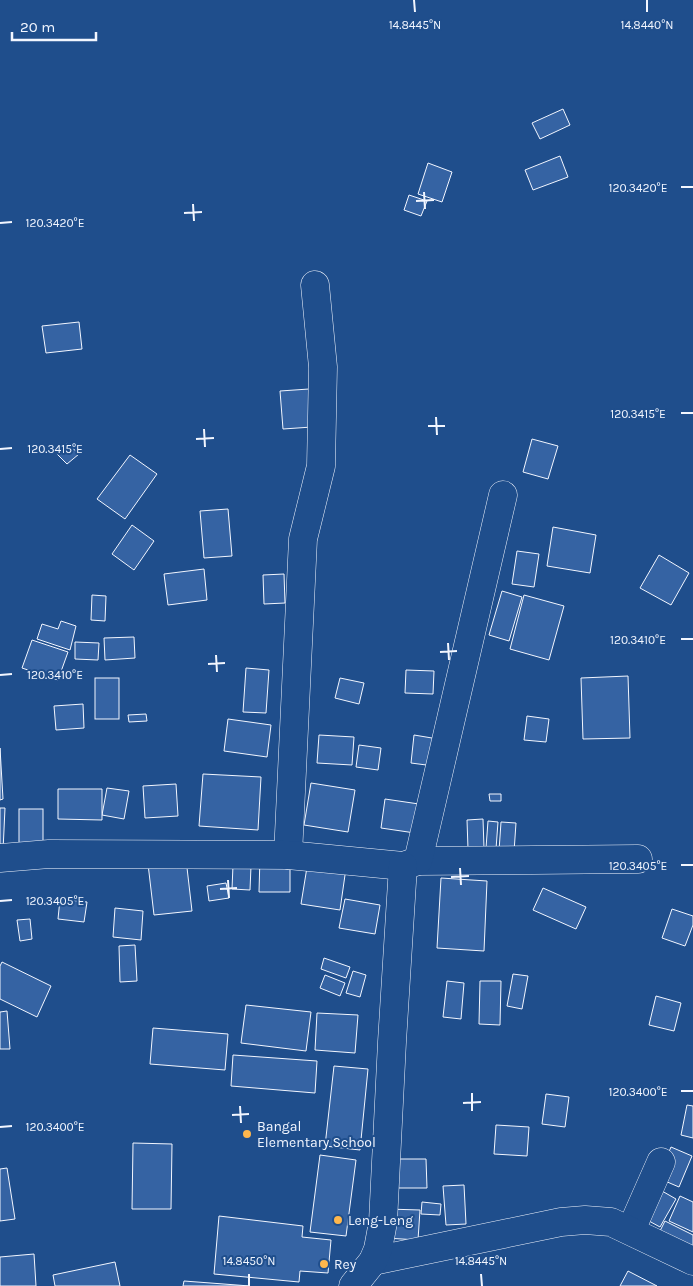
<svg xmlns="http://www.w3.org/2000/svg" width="693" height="1286" font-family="Karla,sans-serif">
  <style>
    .building { fill: #3563a3; stroke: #f2f6ff }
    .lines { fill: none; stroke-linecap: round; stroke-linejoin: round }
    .minor-casing { stroke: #f2f6ff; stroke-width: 29 }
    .minor { stroke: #1f4e8c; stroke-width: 28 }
    .ticks { fill: none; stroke: #f2f6ff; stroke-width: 2 }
    .poi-dot { fill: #ffb74d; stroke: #1f4e8c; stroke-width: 2 }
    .labels { text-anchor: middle; stroke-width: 4; stroke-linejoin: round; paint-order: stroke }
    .poi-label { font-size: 14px; fill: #f2f6ff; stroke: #1f4e8c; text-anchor: start }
    .ticks-label { font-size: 12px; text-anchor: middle; fill: #f2f6ff; stroke: #1f4e8c; stroke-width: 4; stroke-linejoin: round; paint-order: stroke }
  </style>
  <rect width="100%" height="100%" fill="#1f4e8c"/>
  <g class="building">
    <path d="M563 109 570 125 540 139 532 123Z"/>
    <path d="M560 156 568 177 533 190 525 170Z"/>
    <path d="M428 163 452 172 442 202 418 194Z"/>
    <path d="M409 195 427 201 421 216 404 210Z"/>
    <path d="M79 322 82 349 46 353 42 326Z"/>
    <path d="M309 389 312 427 283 429 280 391Z"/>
    <path d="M532 439 558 446 548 479 523 472Z"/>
    <path d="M67 443 79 454 67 464 57 454Z"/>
    <path d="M130 455 157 474 125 519 97 499Z"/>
    <path d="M228 509 232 556 204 558 200 511Z"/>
    <path d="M132 525 154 541 134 570 112 554Z"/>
    <path d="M553 527 596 535 590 573 547 566Z"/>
    <path d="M517 551 539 554 534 587 512 584Z"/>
    <path d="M659 555 689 573 671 605 640 588Z"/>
    <path d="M204 569 207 600 168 605 164 574Z"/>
    <path d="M284 574 285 603 264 604 263 575Z"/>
    <path d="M502 591 522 597 509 641 489 635Z"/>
    <path d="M92 595 106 596 105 621 91 620Z"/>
    <path d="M524 595 564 606 549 660 510 649Z"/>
    <path d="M61 621 76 626 70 650 37 639 42 624 58 629Z"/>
    <path d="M134 637 135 658 105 660 104 638Z"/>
    <path d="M32 640 68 652 58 680 22 668Z"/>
    <path d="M75 642 99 643 98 660 75 659Z"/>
    <path d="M246 668 269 670 266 713 243 712Z"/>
    <path d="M406 670 434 671 433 694 405 693Z"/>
    <path d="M628 676 630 738 583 739 581 678Z"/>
    <rect x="95" y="678" width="24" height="41"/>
    <path d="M340 678 364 683 359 704 335 698Z"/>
    <path d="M83 704 84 728 56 730 54 706Z"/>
    <path d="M146 714 147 721 129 722 128 715Z"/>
    <path d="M527 716 549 719 546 742 524 740Z"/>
    <path d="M228 719 271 725 267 757 224 751Z"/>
    <path d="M319 735 354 737 352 765 317 763Z"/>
    <path d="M414 735 438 739 434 766 411 763Z"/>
    <path d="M359 745 381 748 378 770 356 767Z"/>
    <path d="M0 748 3 799 0 800Z"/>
    <path d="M203 774 261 777 258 830 199 826Z"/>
    <path d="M311 783 355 790 348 832 304 825Z"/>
    <path d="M176 784 178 816 145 818 143 786Z"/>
    <path d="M107 788 129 791 124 819 102 815Z"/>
    <path d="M58 789H102V820L58 819Z"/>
    <path d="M489 794H501V801H490Z"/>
    <path d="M385 799 419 804 415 833 381 828Z"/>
    <path d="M0 808H5L3 851 0 850Z"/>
    <rect x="19" y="809" width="24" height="35"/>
    <path d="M483 819 484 848 468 849 467 820Z"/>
    <path d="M488 821 498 822 496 849 486 848Z"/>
    <path d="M501 822 516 823 514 852 499 851Z"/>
    <path d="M260 856 290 857V892H259Z"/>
    <path d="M186 859 192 911 154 915 148 864Z"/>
    <path d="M308 861 346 868 340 910 301 904Z"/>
    <path d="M233 865 251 866 250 890 232 889Z"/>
    <path d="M441 878 487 881 484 951 437 948Z"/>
    <path d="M226 883 229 898 209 901 207 886Z"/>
    <path d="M543 888 586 907 576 929 533 910Z"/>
    <path d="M60 899 87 902 84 922 58 919Z"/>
    <path d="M345 899 380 905 375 934 339 928Z"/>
    <path d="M115 908 143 911 141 940 113 937Z"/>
    <path d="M672 909 693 916V925L685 946 662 938Z"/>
    <path d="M30 919 32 939 20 941 17 920Z"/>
    <path d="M135 945 137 981 120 982 119 946Z"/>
    <path d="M324 958 350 967 346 978 321 969Z"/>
    <path d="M2 962 51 986 37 1017 0 999V966Z"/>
    <path d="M353 971 366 975 360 997 346 993Z"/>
    <path d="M513 974 528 976 522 1009 507 1006Z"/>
    <path d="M325 975 345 983 340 996 320 988Z"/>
    <path d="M447 981 464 983 461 1019 443 1017Z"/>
    <path d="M480 981H501L500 1025 479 1024Z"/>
    <path d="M656 996 681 1003 674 1031 649 1025Z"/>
    <path d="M246 1005 311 1012 306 1051 241 1043Z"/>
    <path d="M7 1011 10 1049H0V1012Z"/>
    <path d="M317 1013 358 1015 355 1053 315 1050Z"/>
    <path d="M153 1028 228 1034 225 1070 150 1064Z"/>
    <path d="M233 1055 317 1061 315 1093 231 1086Z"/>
    <path d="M334 1066 368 1069 360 1150 325 1146Z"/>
    <path d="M546 1094 569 1097 565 1127 542 1124Z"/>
    <path d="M687 1105 693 1106V1138L681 1135Z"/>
    <path d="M496 1125 529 1127 527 1156 494 1154Z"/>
    <path d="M133 1143 172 1144 171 1209H132Z"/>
    <path d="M671 1147 692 1156 679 1187 658 1178Z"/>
    <path d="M320 1155 356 1160 346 1236 310 1232Z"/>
    <path d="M390 1159H426L427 1188H390Z"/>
    <path d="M7 1168 15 1219 0 1221V1169Z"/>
    <path d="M464 1185 466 1224 446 1225 443 1186Z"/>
    <path d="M655 1187 676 1199 660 1227 638 1215Z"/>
    <path d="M680 1196 693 1202V1232L669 1221Z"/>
    <path d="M422 1202 441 1204 440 1215 421 1214Z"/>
    <path d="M387 1209 420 1210 418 1240 386 1238Z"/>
    <path d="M219 1216 303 1226 302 1237 331 1240 328 1273 300 1271 299 1282 214 1274Z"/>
    <path d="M665 1221 693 1235V1247L658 1235Z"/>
    <path d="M34 1254 36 1286H0V1257Z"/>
    <path d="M115 1262 120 1286H55L53 1275Z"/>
    <path d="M628 1271 657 1286H620Z"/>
    <path d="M184 1281 250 1286H183Z"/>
  </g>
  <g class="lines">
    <g class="minor-casing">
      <g id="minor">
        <path d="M288 855 303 539 321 466 323 367 315 285"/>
        <path d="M0 858 49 854 288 855 403 866 418 861 638 859"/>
        <path d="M418 861 503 495"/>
        <path d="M631 1230 661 1162"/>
        <path d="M373 1261 561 1222 585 1220 611 1222 693 1261"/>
        <path d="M353 1286 373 1261 378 1249 383 1222 392 1042 403 866"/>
      </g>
    </g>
    <use href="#minor" class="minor"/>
  </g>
  <path class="ticks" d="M414 0 415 12M647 0V12M681 187H693M424 192 425 209M416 201 434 200M193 204 194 221M184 213 202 212M0 223 12 222M681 413H693M436 417 437 435M428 426H445M204 429 205 447M196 439 214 438M0 449 12 448M681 639H693M448 643 449 660M440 652 457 651M216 655 217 672M208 664 225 663M0 675 12 674M681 865H693M460 868 461 885M451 877 469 876M228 880 229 898M220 889 237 888M0 901 12 900M681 1091H693M472 1093V1111M463 1103 481 1102M240 1106 241 1123M232 1115 249 1114M0 1127 12 1126M249 1274V1286M481 1274 482 1286"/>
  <g class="poi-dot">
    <circle cx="247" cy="1134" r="5"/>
    <circle cx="338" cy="1220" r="5"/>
    <circle cx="324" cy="1264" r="5"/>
  </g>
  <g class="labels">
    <g class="poi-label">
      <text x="257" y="1131">Bangal<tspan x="257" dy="16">Elementary School</tspan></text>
      <text x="348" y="1225">Leng-Leng</text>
      <text x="334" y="1269">Rey</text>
    </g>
  </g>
  <g class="ticks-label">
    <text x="415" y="29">14.8445°N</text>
    <text x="647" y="29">14.8440°N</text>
    <text x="638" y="192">120.3420°E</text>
    <text x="55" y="227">120.3420°E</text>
    <text x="638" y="418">120.3415°E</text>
    <text x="55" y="453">120.3415°E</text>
    <text x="638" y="644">120.3410°E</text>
    <text x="55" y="679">120.3410°E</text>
    <text x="638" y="870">120.3405°E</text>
    <text x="55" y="905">120.3405°E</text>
    <text x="638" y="1096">120.3400°E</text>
    <text x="55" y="1131">120.3400°E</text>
    <text x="249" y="1265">14.8450°N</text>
    <text x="481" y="1265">14.8445°N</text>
  </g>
  <path d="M12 32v8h84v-8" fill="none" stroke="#f2f6ff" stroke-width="2.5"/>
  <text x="20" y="32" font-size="15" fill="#f2f6ff" stroke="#1f4e8c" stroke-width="4" paint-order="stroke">20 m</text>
</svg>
